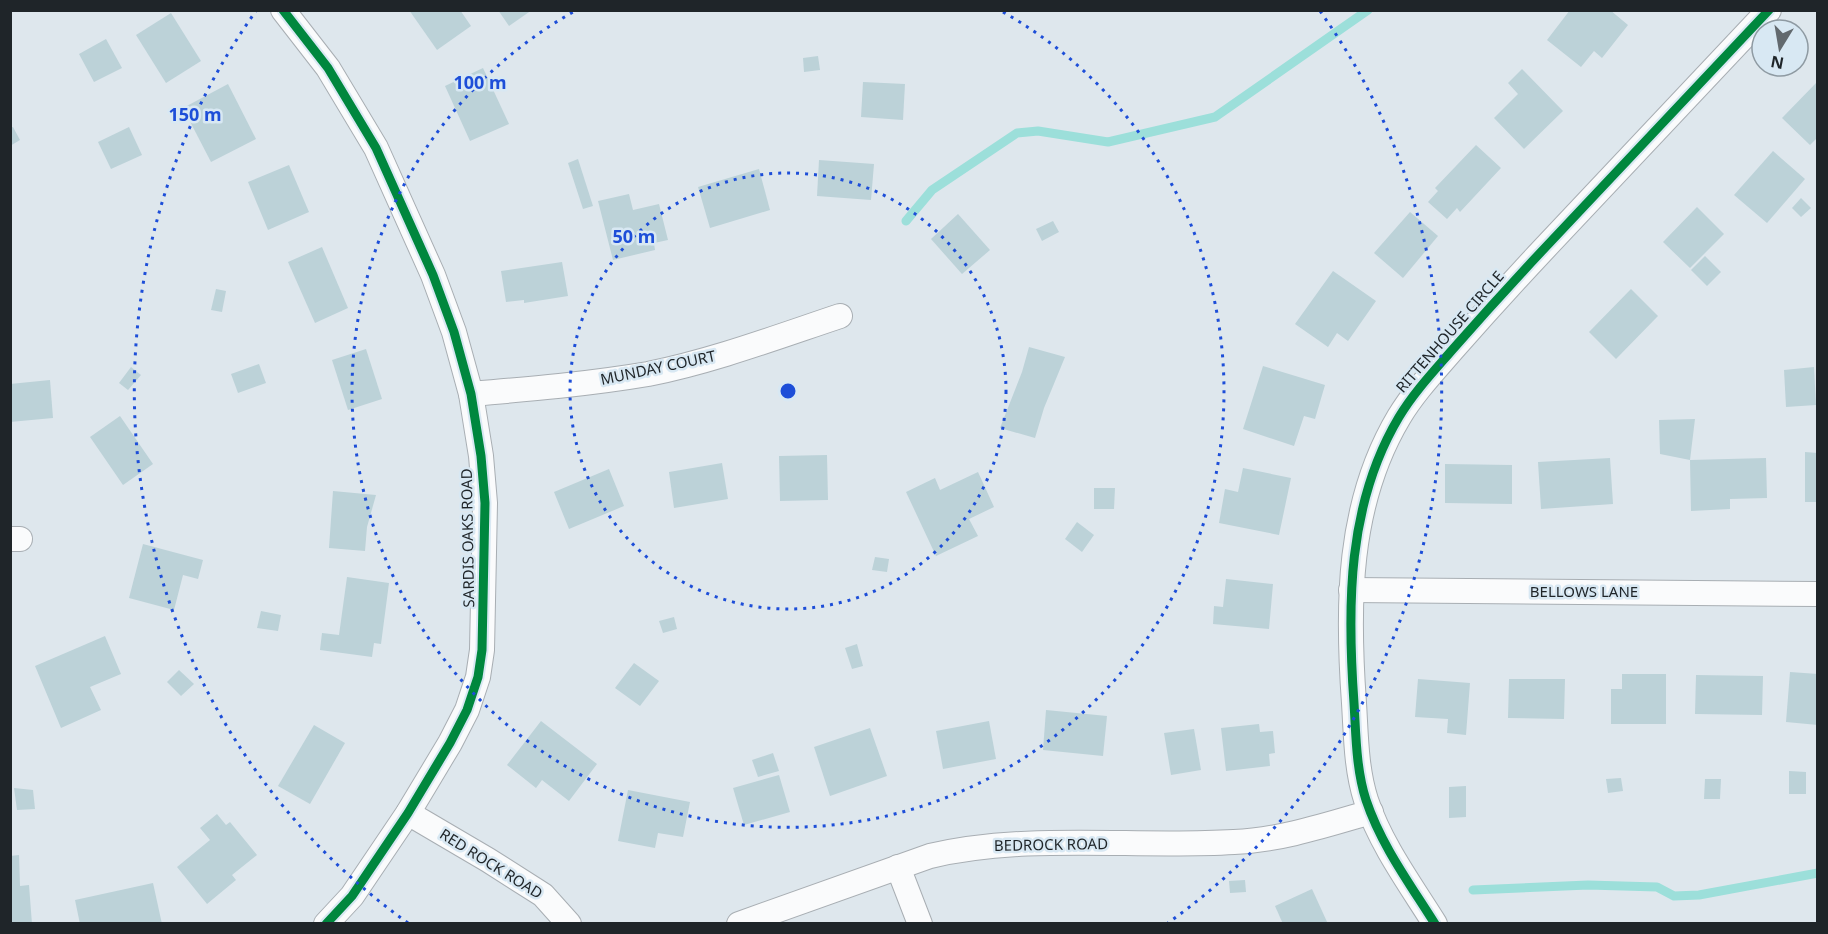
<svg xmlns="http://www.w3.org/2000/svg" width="1828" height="934" font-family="'Noto Sans',sans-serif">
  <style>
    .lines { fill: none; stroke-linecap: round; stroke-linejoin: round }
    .stream { stroke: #9cdfda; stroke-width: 9 }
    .building { fill: #bcd2d8 }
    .street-casing { stroke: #a8aeb3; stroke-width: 26 }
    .street { stroke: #fafbfc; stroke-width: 24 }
    .cycleway-casing { stroke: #d8e8f3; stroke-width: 13 }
    .cycleway { stroke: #00873e; stroke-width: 9 }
    .ring { fill: none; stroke: #1d4ed8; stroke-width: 3; stroke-dasharray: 3 6 }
    .labels { text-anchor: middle; stroke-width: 5; stroke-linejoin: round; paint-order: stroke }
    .street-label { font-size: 15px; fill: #1f2529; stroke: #d8e8f3 }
    .centre { fill: #1d4ed8; stroke: #d8e8f3; stroke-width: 3 }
    .ring-label { font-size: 18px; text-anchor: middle; font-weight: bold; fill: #1d4ed8; stroke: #d8e8f3; stroke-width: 5; stroke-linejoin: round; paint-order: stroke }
  </style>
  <rect width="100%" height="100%" fill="#dee7ed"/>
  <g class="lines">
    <g class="stream">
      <path d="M906 221 932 190 1017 133 1038 131 1108 142 1215 117 1368 10"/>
      <path d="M1473 890 1588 885 1657 887 1674 896 1699 895 1818 873"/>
    </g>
  </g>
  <g class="building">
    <path d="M409 10H460L471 26 437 50Z"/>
    <path d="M498 10H532L509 26Z"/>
    <path d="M1570 10H1610L1628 25 1602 58 1594 51 1581 67 1547 40Z"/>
    <path d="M171 13 201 61 166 83 136 35Z"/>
    <path d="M106 39 122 68 94 82 79 54Z"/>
    <path d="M818 56 820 70 804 72 803 58Z"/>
    <path d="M483 68 509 124 470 141 445 86Z"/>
    <path d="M1522 69 1563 111 1524 149 1494 118 1518 94 1508 83Z"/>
    <path d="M1818 81V137L1810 145 1782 118Z"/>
    <path d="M863 82 905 84 903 120 861 117Z"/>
    <path d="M228 84 256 139 211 162 183 108Z"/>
    <path d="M13 127 20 140 10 146V128Z"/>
    <path d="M129 127 142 155 111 169 98 142Z"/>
    <path d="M1476 145 1501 168 1460 212 1457 208 1447 219 1428 202 1438 191 1435 188Z"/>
    <path d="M1773 151 1805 179 1767 223 1734 195Z"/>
    <path d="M578 159 593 206 583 209 568 163Z"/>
    <path d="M819 160 874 164 871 200 817 196Z"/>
    <path d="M289 165 309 212 268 230 248 182Z"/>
    <path d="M759 169 770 210 710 228 698 187Z"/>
    <path d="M629 194 633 210 659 204 668 240 654 243 655 250 613 260 598 201Z"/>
    <path d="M1801 198 1811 208 1801 217 1792 208Z"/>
    <path d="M1697 207 1724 234 1690 268 1663 242Z"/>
    <path d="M1410 212 1438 236 1403 278 1374 253Z"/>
    <path d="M958 214 990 250 962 274 931 239Z"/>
    <path d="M1053 221 1059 232 1042 241 1036 229Z"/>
    <path d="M322 247 348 308 315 323 288 262Z"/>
    <path d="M1705 256 1721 272 1707 286 1691 270Z"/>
    <path d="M562 262 568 296 524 303V300L506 302 501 271Z"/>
    <path d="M1333 271 1376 301 1348 341 1337 333 1328 347 1295 324Z"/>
    <path d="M216 289 226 291 222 312 211 310Z"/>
    <path d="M1631 289 1658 316 1616 359 1589 332Z"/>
    <path d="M1029 347 1065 357 1044 408 1035 438 1000 428 1022 372Z"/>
    <path d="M366 349 382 399 348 410 332 360Z"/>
    <path d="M259 364 266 383 238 393 231 374Z"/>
    <path d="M1263 366 1325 385 1315 419 1304 416 1294 446 1243 429Z"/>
    <path d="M131 367 141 375 128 390 119 383Z"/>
    <path d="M1814 367 1816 405 1786 407 1784 370Z"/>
    <path d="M50 380 53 418 10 422V384Z"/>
    <path d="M120 416 153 464 123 485 90 437Z"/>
    <path d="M1695 419 1690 460 1660 454 1659 420Z"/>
    <path d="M1805 452 1818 453V502H1805Z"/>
    <path d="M827 455 828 500 780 501 779 456Z"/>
    <path d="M1610 458 1613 504 1541 509 1538 462Z"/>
    <path d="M1766 458 1767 498 1730 499V509L1691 511 1690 460Z"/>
    <path d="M722 463 728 499 674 508 669 472Z"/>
    <path d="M1445 464 1512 465V504L1445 503Z"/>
    <path d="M1243 468 1291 478 1279 535 1219 523 1225 489 1238 492Z"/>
    <path d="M609 469 624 506 569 529 554 492Z"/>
    <path d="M978 472 994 507 969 519 978 536 936 556 906 492 935 478 940 490Z"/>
    <path d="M1094 488H1115L1114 509H1094Z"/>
    <path d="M333 491 376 495 367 527 365 551 329 548Z"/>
    <path d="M1077 522 1094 535 1082 552 1065 539Z"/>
    <path d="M143 544 203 560 198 579 183 575 174 610 129 598Z"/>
    <path d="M875 557 889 559 887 572 872 570Z"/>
    <path d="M347 577 389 583 381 644 374 643 372 657 320 650 322 633 339 635Z"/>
    <path d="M1226 579 1273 584 1269 629 1213 624 1214 606 1223 607Z"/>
    <path d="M261 611 281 615 278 631 257 628Z"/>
    <path d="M674 617 677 629 663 633 659 621Z"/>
    <path d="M105 636 121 674 90 687 101 710 61 728 35 666Z"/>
    <path d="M857 644 863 666 852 669 845 648Z"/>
    <path d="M634 663 659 681 640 706 615 688Z"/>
    <path d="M179 670 194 684 181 696 167 682Z"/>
    <path d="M1790 672 1818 674V725L1786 722Z"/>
    <path d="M1622 674H1666V724H1611V689H1622Z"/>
    <path d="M1696 675 1763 676 1762 715 1695 714Z"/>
    <path d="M1418 679 1470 683 1466 735 1447 733 1448 719 1415 717Z"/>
    <path d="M1509 679H1565L1564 719 1508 718Z"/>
    <path d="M1046 710 1107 716 1103 756 1043 750Z"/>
    <path d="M541 721 597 764 569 801 542 780 536 788 507 765Z"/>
    <path d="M989 721 996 759 943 769 936 731Z"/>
    <path d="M1259 724 1260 732 1273 731 1275 753 1269 754 1270 766 1226 771 1221 728Z"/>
    <path d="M314 725 345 743 310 804 278 786Z"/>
    <path d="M870 728 887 776 830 796 814 747Z"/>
    <path d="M1194 729 1201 770 1171 775 1164 733Z"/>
    <path d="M773 753 779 771 758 777 752 760Z"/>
    <path d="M1789 771 1806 772V794H1789Z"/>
    <path d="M779 775 790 812 744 825 733 788Z"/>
    <path d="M1621 778 1623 791 1608 793 1606 779Z"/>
    <path d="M1705 779H1721L1720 799H1704Z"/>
    <path d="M1466 786V817L1449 818V787Z"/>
    <path d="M14 788 33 790 35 809 17 810Z"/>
    <path d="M628 790 690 802 683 837 658 833 655 848 618 841Z"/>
    <path d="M217 814 226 825 230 822 257 855 232 875 236 880 207 904 177 867 210 840 200 828Z"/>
    <path d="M19 855 20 886 29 885 32 924H10V856Z"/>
    <path d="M1245 880 1246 892 1230 893 1229 881Z"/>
    <path d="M153 883 162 924H80L75 900Z"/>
    <path d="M1312 889 1328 924H1283L1275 906Z"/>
  </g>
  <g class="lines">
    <g class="street-casing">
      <g id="street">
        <path d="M283 10 328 68 376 148 433 275 454 332 471 394 481 456 485 503 482 650 478 677 467 710 450 743 408 813 352 896 326 924"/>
        <path d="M471 394C530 389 589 384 648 374 713 361 777 337 840 316"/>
        <path d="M10 539H20"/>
        <path d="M1351 590 1818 594"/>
        <path d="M408 813 488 860 543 895 569 924"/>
        <path d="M898 867 920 924"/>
        <path d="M739 924 930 856C1029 833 1133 848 1234 842 1281 840 1326 825 1371 812"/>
        <path d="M1435 924C1410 884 1381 845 1366 800 1356 769 1356 735 1354 703 1347 606 1347 504 1399 417 1414 392 1434 371 1453 349 1482 316 1511 284 1541 252 1617 172 1693 91 1769 10"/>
      </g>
    </g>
    <use href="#street" class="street"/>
    <g class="cycleway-casing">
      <g id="cycleway">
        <path d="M283 10 328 68 376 148 433 275 454 332 471 394 481 456 485 503 482 650 478 677 467 710 450 743 408 813 352 896 326 924"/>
        <path d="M1435 924C1410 884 1381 845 1366 800 1356 769 1356 735 1354 703 1347 606 1347 504 1399 417 1414 392 1434 371 1453 349 1482 316 1511 284 1541 252 1617 172 1693 91 1769 10"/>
      </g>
    </g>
    <use href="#cycleway" class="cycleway"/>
  </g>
  <g class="ring">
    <circle cx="788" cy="391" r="218"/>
    <path d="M1003 12A436 436 0 1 1 573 12"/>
    <path d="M408 923A654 654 0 0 1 256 11M1320 11A654 654 0 0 1 1168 923"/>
  </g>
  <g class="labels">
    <g class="street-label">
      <text transform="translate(1450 332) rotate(-49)" y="5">RITTENHOUSE CIRCLE</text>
      <text transform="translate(658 368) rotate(-12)" y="5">MUNDAY COURT</text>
      <text transform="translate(468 538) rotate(-91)" y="5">SARDIS OAKS ROAD</text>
      <text x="1584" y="597">BELLOWS LANE</text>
      <text transform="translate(1051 845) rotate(-1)" y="5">BEDROCK ROAD</text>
      <text transform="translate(491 864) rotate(32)" y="5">RED ROCK ROAD</text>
    </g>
  </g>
  <circle cx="788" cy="391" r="9" class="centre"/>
  <g class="ring-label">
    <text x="480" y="89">100 m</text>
    <text x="195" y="121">150 m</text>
    <text x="634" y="243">50 m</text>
  </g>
  <rect width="1828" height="934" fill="none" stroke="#1f2529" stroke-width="24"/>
  <g transform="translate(1780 48) rotate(191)"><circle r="28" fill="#d8e8f3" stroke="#8e9aa2" stroke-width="1.5"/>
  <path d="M0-4.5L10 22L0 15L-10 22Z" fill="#62696e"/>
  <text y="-9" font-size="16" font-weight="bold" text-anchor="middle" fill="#1f2529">N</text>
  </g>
</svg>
